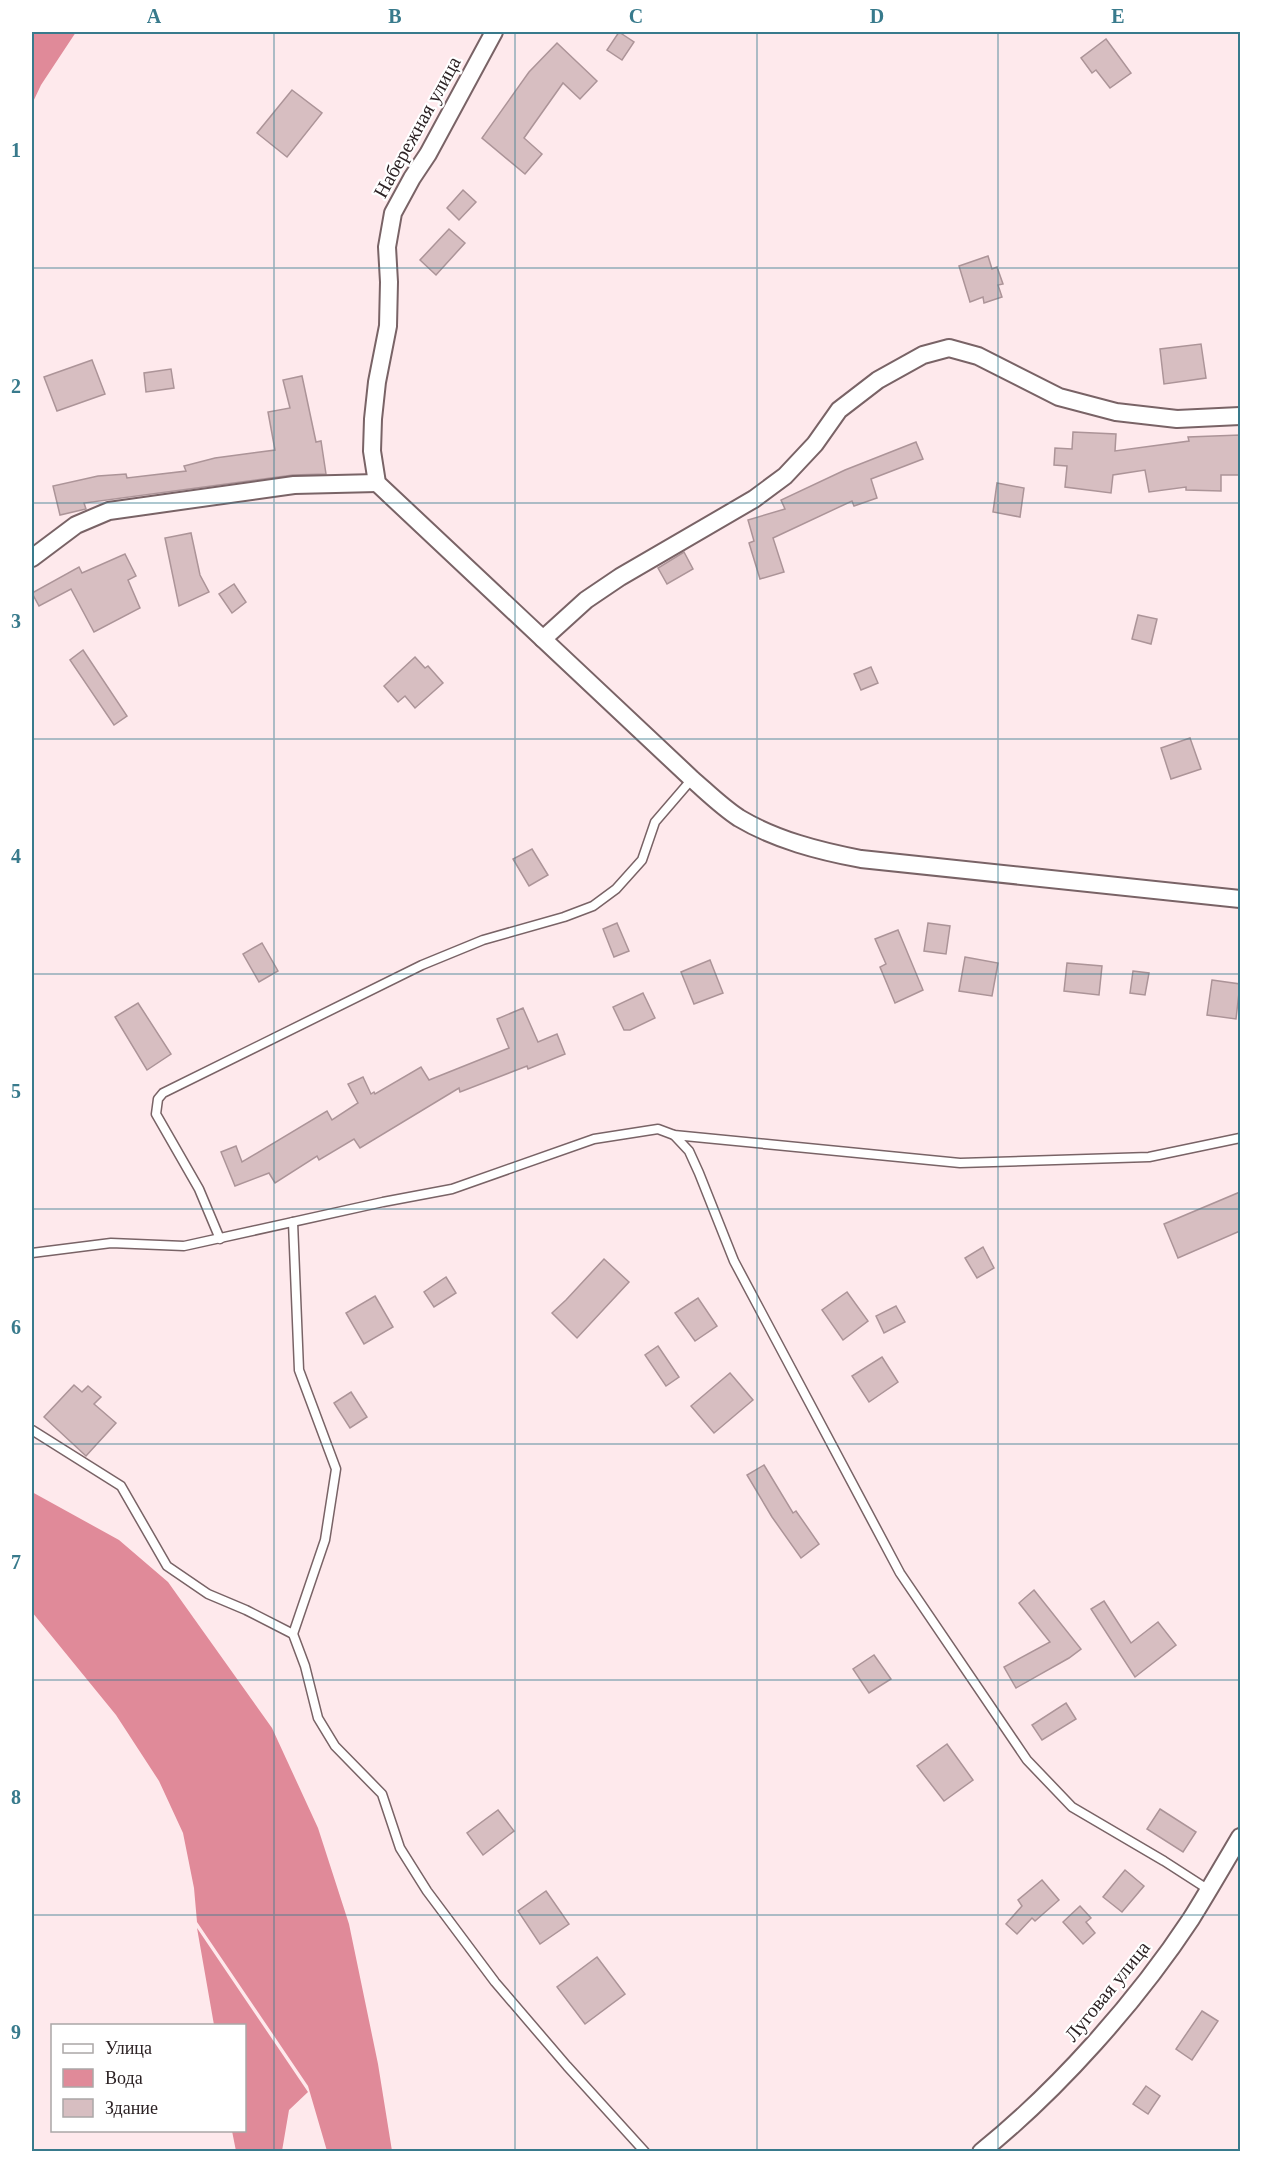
<svg xmlns="http://www.w3.org/2000/svg" width="1272" height="2183" font-family="Georgia,serif">
  <style>
    .water { fill: #e08a99 }
    .building { fill: #d7bec1; stroke: #ac9498; stroke-width: 1.5 }
    .lines { fill: none; stroke-linecap: round; stroke-linejoin: round }
    .service-casing { stroke: #796366; stroke-width: 11 }
    .minor-casing { stroke: #796366; stroke-width: 20 }
    .service { stroke: #fff; stroke-width: 8 }
    .minor { stroke: #fff; stroke-width: 16 }
    .grid { fill: none; stroke: #387a8c; stroke-width: 1.5; stroke-opacity: 0.55 }
    .labels { text-anchor: middle; stroke-width: 4.5; stroke-linejoin: round; paint-order: stroke }
    .street-label { font-size: 20px; fill: #2c2224; stroke: #fff }
    .neatline { fill: none; stroke: #387a8c; stroke-width: 2 }
    .grid-label { font-size: 20px; text-anchor: middle; font-weight: bold; fill: #387a8c }
  </style>
  <rect width="100%" height="100%" fill="#fee9ec"/>
  <g class="water">
    <path d="M32 32H76L41 85 32 104Z"/>
    <path d="M32 1492 119 1540 168 1582 272 1728 318 1828 349 1924 378 2064 392 2151H327L308 2086 197 1922 194 1888 183 1833 159 1781 116 1715 32 1612Z"/>
    <path d="M197 1928 308 2092 289 2110 282 2151H236L232 2131 244 2130V2026L214 2025Z"/>
  </g>
  <g class="building">
    <path d="M619 32 634 42 622 60 607 50Z"/>
    <path d="M1106 39 1131 73 1110 88 1096 70 1092 73 1081 58Z"/>
    <path d="M557 43 597 81 580 99 563 83 524 138 542 154 525 174 482 138 529 72Z"/>
    <path d="M292 90 322 113 287 157 257 133Z"/>
    <path d="M463 190 476 202 459 220 447 208Z"/>
    <path d="M449 229 465 243 436 275 420 260Z"/>
    <path d="M988 256 992 269 997 267 1003 284 998 285 1002 297 984 303 983 297 970 302 959 266Z"/>
    <path d="M1201 344 1206 378 1164 384 1160 349Z"/>
    <path d="M92 360 105 394 57 411 44 377Z"/>
    <path d="M171 369 174 388 146 392 144 373Z"/>
    <path d="M302 376 316 442 321 441 326 474 293 475 84 503 86 509 60 515 53 486 98 476 126 474 127 478 186 471 184 466 215 458 275 450 268 412 290 408 283 380Z"/>
    <path d="M1073 432 1116 434 1115 451 1189 441 1188 437 1240 435V475H1221V491L1186 490V487L1149 492 1145 470 1113 475 1111 493 1065 487 1067 466 1054 465 1055 448 1072 449Z"/>
    <path d="M916 442 923 459 871 479 877 498 854 506 852 501 773 538 784 572 760 579 749 543 754 541 748 520 785 509 781 500 845 470Z"/>
    <path d="M997 483 1024 488 1020 517 993 512Z"/>
    <path d="M191 533 200 575 209 592 179 606 165 538Z"/>
    <path d="M684 552 693 569 667 584 658 568Z"/>
    <path d="M125 554 136 576 128 580 140 608 94 632 71 589 39 606 32 593 79 567 82 573Z"/>
    <path d="M234 584 246 602 232 613 219 594Z"/>
    <path d="M1138 615 1157 619 1151 644 1132 639Z"/>
    <path d="M83 650 127 716 114 725 70 660Z"/>
    <path d="M415 657 425 668 428 666 443 683 415 708 405 696 398 702 384 686Z"/>
    <path d="M871 667 878 683 861 690 854 674Z"/>
    <path d="M1190 738 1201 769 1171 779 1161 748Z"/>
    <path d="M532 849 548 875 529 886 513 859Z"/>
    <path d="M617 923 629 951 614 957 603 929Z"/>
    <path d="M928 923 950 926 946 954 924 951Z"/>
    <path d="M898 930 923 990 895 1003 880 967 886 964 875 939Z"/>
    <path d="M262 943 278 971 259 982 243 954Z"/>
    <path d="M965 957 998 963 992 996 959 991Z"/>
    <path d="M710 960 723 993 694 1004 681 972Z"/>
    <path d="M1067 963 1102 966 1099 995 1064 991Z"/>
    <path d="M1133 971 1149 973 1145 995 1130 993Z"/>
    <path d="M1212 980 1240 984 1236 1019 1207 1015Z"/>
    <path d="M643 993 655 1018 630 1030H624L613 1007Z"/>
    <path d="M138 1003 171 1054 147 1070 115 1017Z"/>
    <path d="M523 1008 538 1042 557 1034 565 1054 528 1069 527 1066 460 1092 459 1088 360 1148 354 1139 319 1160 317 1156 275 1183 269 1173 235 1186 221 1152 236 1146 242 1162 327 1111 332 1120 358 1103 348 1084 363 1077 371 1094 374 1092 375 1094 421 1067 429 1080 509 1048 497 1019Z"/>
    <path d="M1240 1192V1231L1178 1258 1164 1224Z"/>
    <path d="M983 1247 994 1268 977 1278 965 1258Z"/>
    <path d="M604 1259 629 1282 577 1338 552 1313 566 1300Z"/>
    <path d="M446 1277 456 1293 434 1307 424 1292Z"/>
    <path d="M847 1292 868 1321 843 1340 822 1310Z"/>
    <path d="M375 1296 393 1327 364 1344 346 1313Z"/>
    <path d="M698 1298 717 1326 695 1341 675 1313Z"/>
    <path d="M896 1306 905 1322 884 1333 876 1316Z"/>
    <path d="M658 1346 679 1377 666 1386 645 1355Z"/>
    <path d="M882 1357 898 1382 869 1402 852 1376Z"/>
    <path d="M730 1373 753 1400 714 1433 691 1406Z"/>
    <path d="M74 1385 82 1392 88 1386 101 1397 94 1404 116 1423 86 1456 44 1417Z"/>
    <path d="M351 1392 367 1417 350 1428 334 1403Z"/>
    <path d="M764 1465 793 1513 796 1511 819 1544 801 1558 772 1517 747 1475Z"/>
    <path d="M1034 1590 1081 1649 1069 1658 1016 1688 1004 1667 1050 1642 1019 1603Z"/>
    <path d="M1104 1601 1131 1643 1158 1622 1176 1645 1135 1677 1091 1609Z"/>
    <path d="M874 1655 891 1679 869 1693 853 1669Z"/>
    <path d="M1066 1703 1076 1719 1042 1740 1032 1725Z"/>
    <path d="M947 1744 973 1780 944 1801 917 1766Z"/>
    <path d="M1160 1809 1196 1832 1183 1852 1147 1829Z"/>
    <path d="M498 1810 514 1831 483 1855 467 1833Z"/>
    <path d="M1125 1870 1144 1886 1122 1912 1103 1897Z"/>
    <path d="M1042 1880 1059 1900 1035 1921 1032 1918 1017 1934 1006 1924 1022 1906 1018 1900Z"/>
    <path d="M546 1891 569 1924 540 1944 518 1911Z"/>
    <path d="M1080 1906 1091 1918 1086 1922 1095 1933 1083 1944 1063 1922Z"/>
    <path d="M597 1957 625 1994 585 2024 557 1987Z"/>
    <path d="M1202 2011 1218 2021 1192 2060 1176 2049Z"/>
    <path d="M1146 2086 1160 2096 1148 2114 1133 2104Z"/>
  </g>
  <g class="lines">
    <g class="service-casing">
      <g id="service">
        <path d="M674 1135 689 1151 699 1173 734 1261 900 1573 1027 1760 1072 1807 1164 1861 1209 1890"/>
        <path d="M220 1239 199 1189 156 1114 158 1099 163 1093 422 965 483 940 564 917 593 906 616 889 642 860 655 822 692 779"/>
        <path d="M32 1253 111 1243 184 1246 383 1202 452 1189 594 1139 658 1129 674 1135 960 1163 1149 1157 1240 1138"/>
        <path d="M32 1430 121 1486 167 1566 208 1594 246 1610 293 1634 305 1666 318 1718 335 1746 382 1794 400 1848 427 1891 495 1982 567 2066 645 2152"/>
        <path d="M293 1634 325 1540 336 1469 299 1370 293 1222"/>
      </g>
    </g>
    <g class="minor-casing">
      <g id="minor">
        <path d="M494 32 428 154 412 178 393 213 387 247 389 282 388 326 377 382 373 419 372 451 377 483 692 779C707 792 722 807 739 818 776 840 819 851 861 859L1240 899"/>
        <path d="M32 558 76 525 109 511 294 485 377 483"/>
        <path d="M543 639 586 600 620 577 754 499 785 476 815 444 839 410 878 380 923 355 949 348 978 356 1059 397 1116 412 1177 419 1240 416"/>
        <path d="M981 2152C1058 2090 1137 2001 1191 1919 1208 1892 1224 1864 1240 1837"/>
      </g>
    </g>
    <use href="#service" class="service"/>
    <use href="#minor" class="minor"/>
  </g>
  <path class="grid" d="M274 32V2152M515 32V2152M757 32V2152M998 32V2152M32 268H1240M32 503H1240M32 739H1240M32 974H1240M32 1209H1240M32 1444H1240M32 1680H1240M32 1915H1240"/>
  <g class="labels">
    <g class="street-label">
      <text transform="translate(417 127) rotate(-61)" y="7">Набережная улица</text>
      <text transform="translate(1107 1991) rotate(-51)" y="7">Луговая улица</text>
    </g>
  </g>
  <rect width="1272" height="2183" fill="none" stroke="#ffffff" stroke-width="66"/>
  <rect x="51" y="2024" width="195" height="108" fill="#ffffff" stroke="#aba7a7" stroke-width="1.5"/>
  <rect x="63" y="2044" width="30" height="9" fill="#ffffff" stroke="#aba7a7" stroke-width="1.5"/>
  <text x="105" y="2054" font-size="18" fill="#2c2224">Улица</text>
  <rect x="63" y="2069" width="30" height="18" fill="#e08a99" stroke="#aba7a7" stroke-width="1.5"/>
  <text x="105" y="2084" font-size="18" fill="#2c2224">Вода</text>
  <rect x="63" y="2099" width="30" height="18" fill="#d7bec1" stroke="#aba7a7" stroke-width="1.5"/>
  <text x="105" y="2114" font-size="18" fill="#2c2224">Здание</text>
  <rect x="33" y="33" width="1206" height="2117" class="neatline"/>
  <g class="grid-label">
    <text x="154" y="23">A</text>
    <text x="395" y="23">B</text>
    <text x="636" y="23">C</text>
    <text x="877" y="23">D</text>
    <text x="1118" y="23">E</text>
    <text x="16" y="157">1</text>
    <text x="16" y="393">2</text>
    <text x="16" y="628">3</text>
    <text x="16" y="863">4</text>
    <text x="16" y="1098">5</text>
    <text x="16" y="1334">6</text>
    <text x="16" y="1569">7</text>
    <text x="16" y="1804">8</text>
    <text x="16" y="2039">9</text>
  </g>
</svg>
